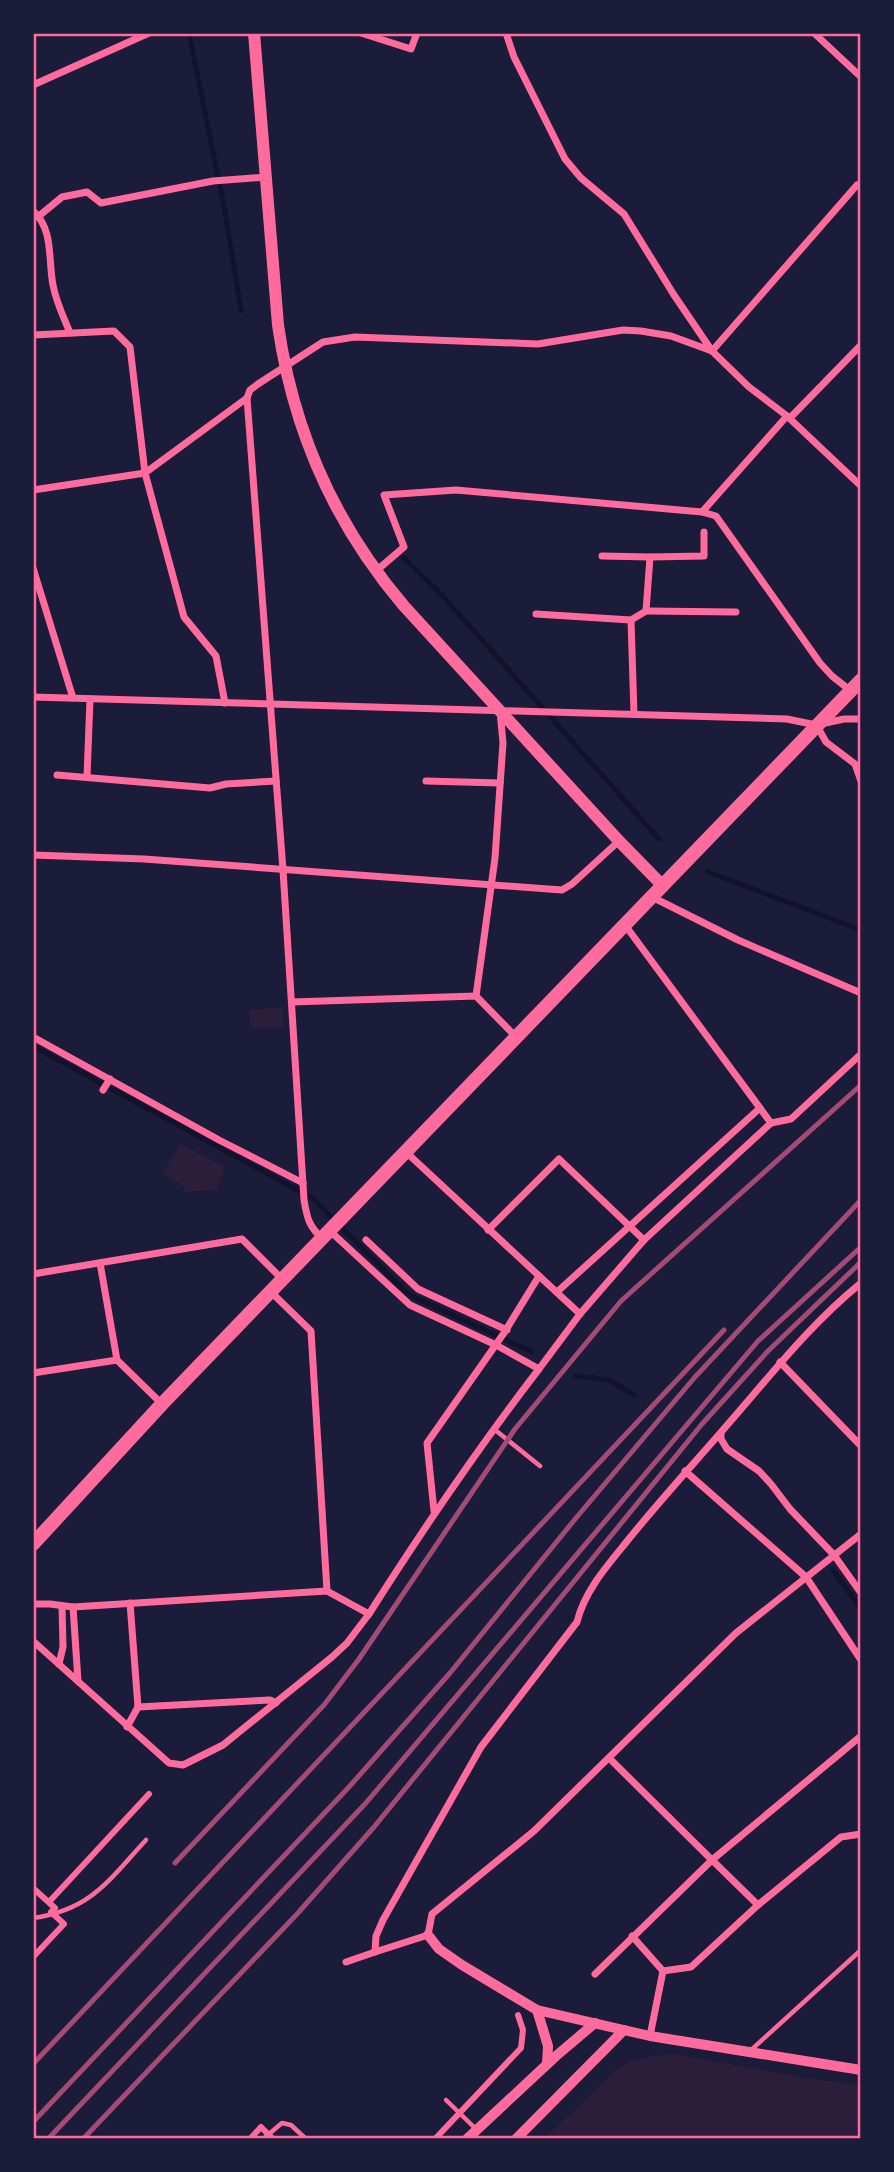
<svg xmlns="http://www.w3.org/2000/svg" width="894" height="2172" font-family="Lato,sans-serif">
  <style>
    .green { fill: #2a1e3b }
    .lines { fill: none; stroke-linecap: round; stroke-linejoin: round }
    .stream { stroke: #12122b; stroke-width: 5 }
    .service { stroke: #ff6b9d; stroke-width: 4.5 }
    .pedestrian { stroke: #ff6b9d; stroke-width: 6 }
    .minor { stroke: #ff6b9d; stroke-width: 7 }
    .tertiary { stroke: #ff6b9d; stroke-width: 10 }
    .secondary { stroke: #ff6b9d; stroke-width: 12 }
    .trunk { stroke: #ff6b9d; stroke-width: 14 }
    .rail { stroke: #a44b75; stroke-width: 5 }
    .neatline { fill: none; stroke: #ff6b9d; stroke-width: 2.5 }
  </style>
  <rect width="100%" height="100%" fill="#1b1b3a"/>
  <g class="green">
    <path d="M283 1007 284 1027 251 1029 249 1010Z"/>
    <path d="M180 1144 225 1167 217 1190 185 1192 184 1186 163 1174Z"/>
    <path d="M671 2053 806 2078 861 2085V2139H544L616 2070 630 2061Z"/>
  </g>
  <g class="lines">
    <g class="stream">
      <path d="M189 33 225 212 241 310"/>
      <path d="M404 558 441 594 659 839"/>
      <path d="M708 872 861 930"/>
      <path d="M33 1046 312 1198 408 1294 532 1352"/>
      <path d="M575 1376 609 1380 634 1395"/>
      <path d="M833 1570 861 1609"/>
    </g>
    <g class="service">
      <path d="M494 1429 540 1466"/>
      <path d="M33 1918C91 1910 109 1880 146 1840"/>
      <path d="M750 2051 861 1950"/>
      <path d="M446 2100 476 2129"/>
      <path d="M263 2139 282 2123 291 2125 306 2139"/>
    </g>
    <g class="pedestrian">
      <path d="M33 1888 55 1908 51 1912 64 1924 33 1957"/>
      <path d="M49 1902 149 1794"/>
      <path d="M250 2139 261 2127 273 2139"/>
      <path d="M435 2139 521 2048 523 2030 518 2015"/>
    </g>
    <g class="minor">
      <path d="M361 33 411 49 417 33"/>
      <path d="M506 33 514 57 565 159 581 178 624 214 674 295 712 351 749 387 787 416 861 486"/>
      <path d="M814 33 861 77"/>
      <path d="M33 85 149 33"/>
      <path d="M33 211C54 229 48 261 53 285 56 302 64 318 70 333"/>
      <path d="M39 216 62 197 87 192 101 203 213 181 266 177"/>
      <path d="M33 335 114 331 130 347 145 473 184 617 216 656 225 703"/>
      <path d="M712 351 857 185"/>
      <path d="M247 398 283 870 304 1200C307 1218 309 1227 323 1239"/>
      <path d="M787 416 702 512 716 516 820 663 832 676 851 691"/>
      <path d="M790 418 861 345"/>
      <path d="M33 490 145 473 247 398 250 390 258 384 323 342 355 337 538 344 623 330 641 331 671 336 712 351"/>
      <path d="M602 556 650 557"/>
      <path d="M33 568 73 698"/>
      <path d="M376 571 404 547 384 495 456 490 702 512"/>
      <path d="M646 611 736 612"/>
      <path d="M536 614 631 620"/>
      <path d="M33 697 787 719 816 725 844 719H861"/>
      <path d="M634 714 631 620 646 611 650 557 704 556V532"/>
      <path d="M817 726 826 742 855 764 861 781"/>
      <path d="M57 775 210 788 226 784 276 781"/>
      <path d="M87 777 90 699"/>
      <path d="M426 781 500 783"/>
      <path d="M33 855 144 859 562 890 572 884 619 841"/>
      <path d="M652 897 738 940 861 993"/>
      <path d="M625 925 771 1123 791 1119 861 1054"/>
      <path d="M476 996 495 858 503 743 500 711"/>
      <path d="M292 1002 476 996 516 1037"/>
      <path d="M33 1037 219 1140 303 1183"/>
      <path d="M103 1090 110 1079"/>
      <path d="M488 1230 559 1159 644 1240"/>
      <path d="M330 1231 410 1305 496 1345 539 1369 580 1314 407 1153"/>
      <path d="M366 1240 418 1289 507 1330"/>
      <path d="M100 1263 117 1360"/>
      <path d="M33 1274 242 1239 283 1280"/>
      <path d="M861 1283C808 1326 767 1380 722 1431 689 1469 655 1506 624 1545 605 1568 584 1593 577 1622L481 1747 383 1920 376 1936 375 1952 428 1935 432 1914 534 1831 736 1633 861 1534"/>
      <path d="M557 1292 760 1108"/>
      <path d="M580 1314 644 1240 771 1123"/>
      <path d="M780 1362 861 1446"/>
      <path d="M33 1373 117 1360 162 1404"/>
      <path d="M721 1433V1439L727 1449 759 1471 771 1484 790 1509 834 1555 861 1593"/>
      <path d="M685 1471 806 1577 861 1660"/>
      <path d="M434 1511 427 1443 504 1333 539 1276"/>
      <path d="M327 1591 369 1614C423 1529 478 1448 539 1369"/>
      <path d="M33 1604H50L73 1607 327 1591 311 1331 272 1293"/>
      <path d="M73 1607 78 1681"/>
      <path d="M33 1641 169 1763 183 1765 223 1745 332 1657 347 1643 369 1614"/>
      <path d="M59 1664 63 1647 62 1606"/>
      <path d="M138 1707 270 1700 276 1703"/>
      <path d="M127 1727 138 1707 130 1603"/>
      <path d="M758 1905 712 1860 861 1736"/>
      <path d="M632 1936 663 1971"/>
      <path d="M346 1962 375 1952"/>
      <path d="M595 1974 712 1860 609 1758"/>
      <path d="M650 2036 663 1971 691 1967 758 1905 841 1837 861 1834"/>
    </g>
    <g class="tertiary">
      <path d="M428 1935 439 1949 462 1965 537 2010 650 2036 861 2070"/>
      <path d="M537 2010 548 2046 547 2064"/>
      <path d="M467 2139 556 2056 595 2023"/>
      <path d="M516 2139 624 2030"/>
    </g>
    <path class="secondary" d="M254 33 278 325C293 430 335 525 404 606L619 841 663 886"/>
    <path class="trunk" d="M33 1544 162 1404 861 680"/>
    <g class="rail">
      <path d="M175 1863 324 1705 359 1659 515 1429 621 1301 861 1085"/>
      <path d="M33 2064 724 1330"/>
      <path d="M33 2122 349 1787 450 1673 576 1518 695 1377 861 1200"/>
      <path d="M48 2139 365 1804 758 1341 861 1247"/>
      <path d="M83 2139 298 1913 374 1827 702 1424 768 1351 861 1262"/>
    </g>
  </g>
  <rect width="894" height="2172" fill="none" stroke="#1b1b3a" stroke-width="70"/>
  <rect x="35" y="35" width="824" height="2102" class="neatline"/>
</svg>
